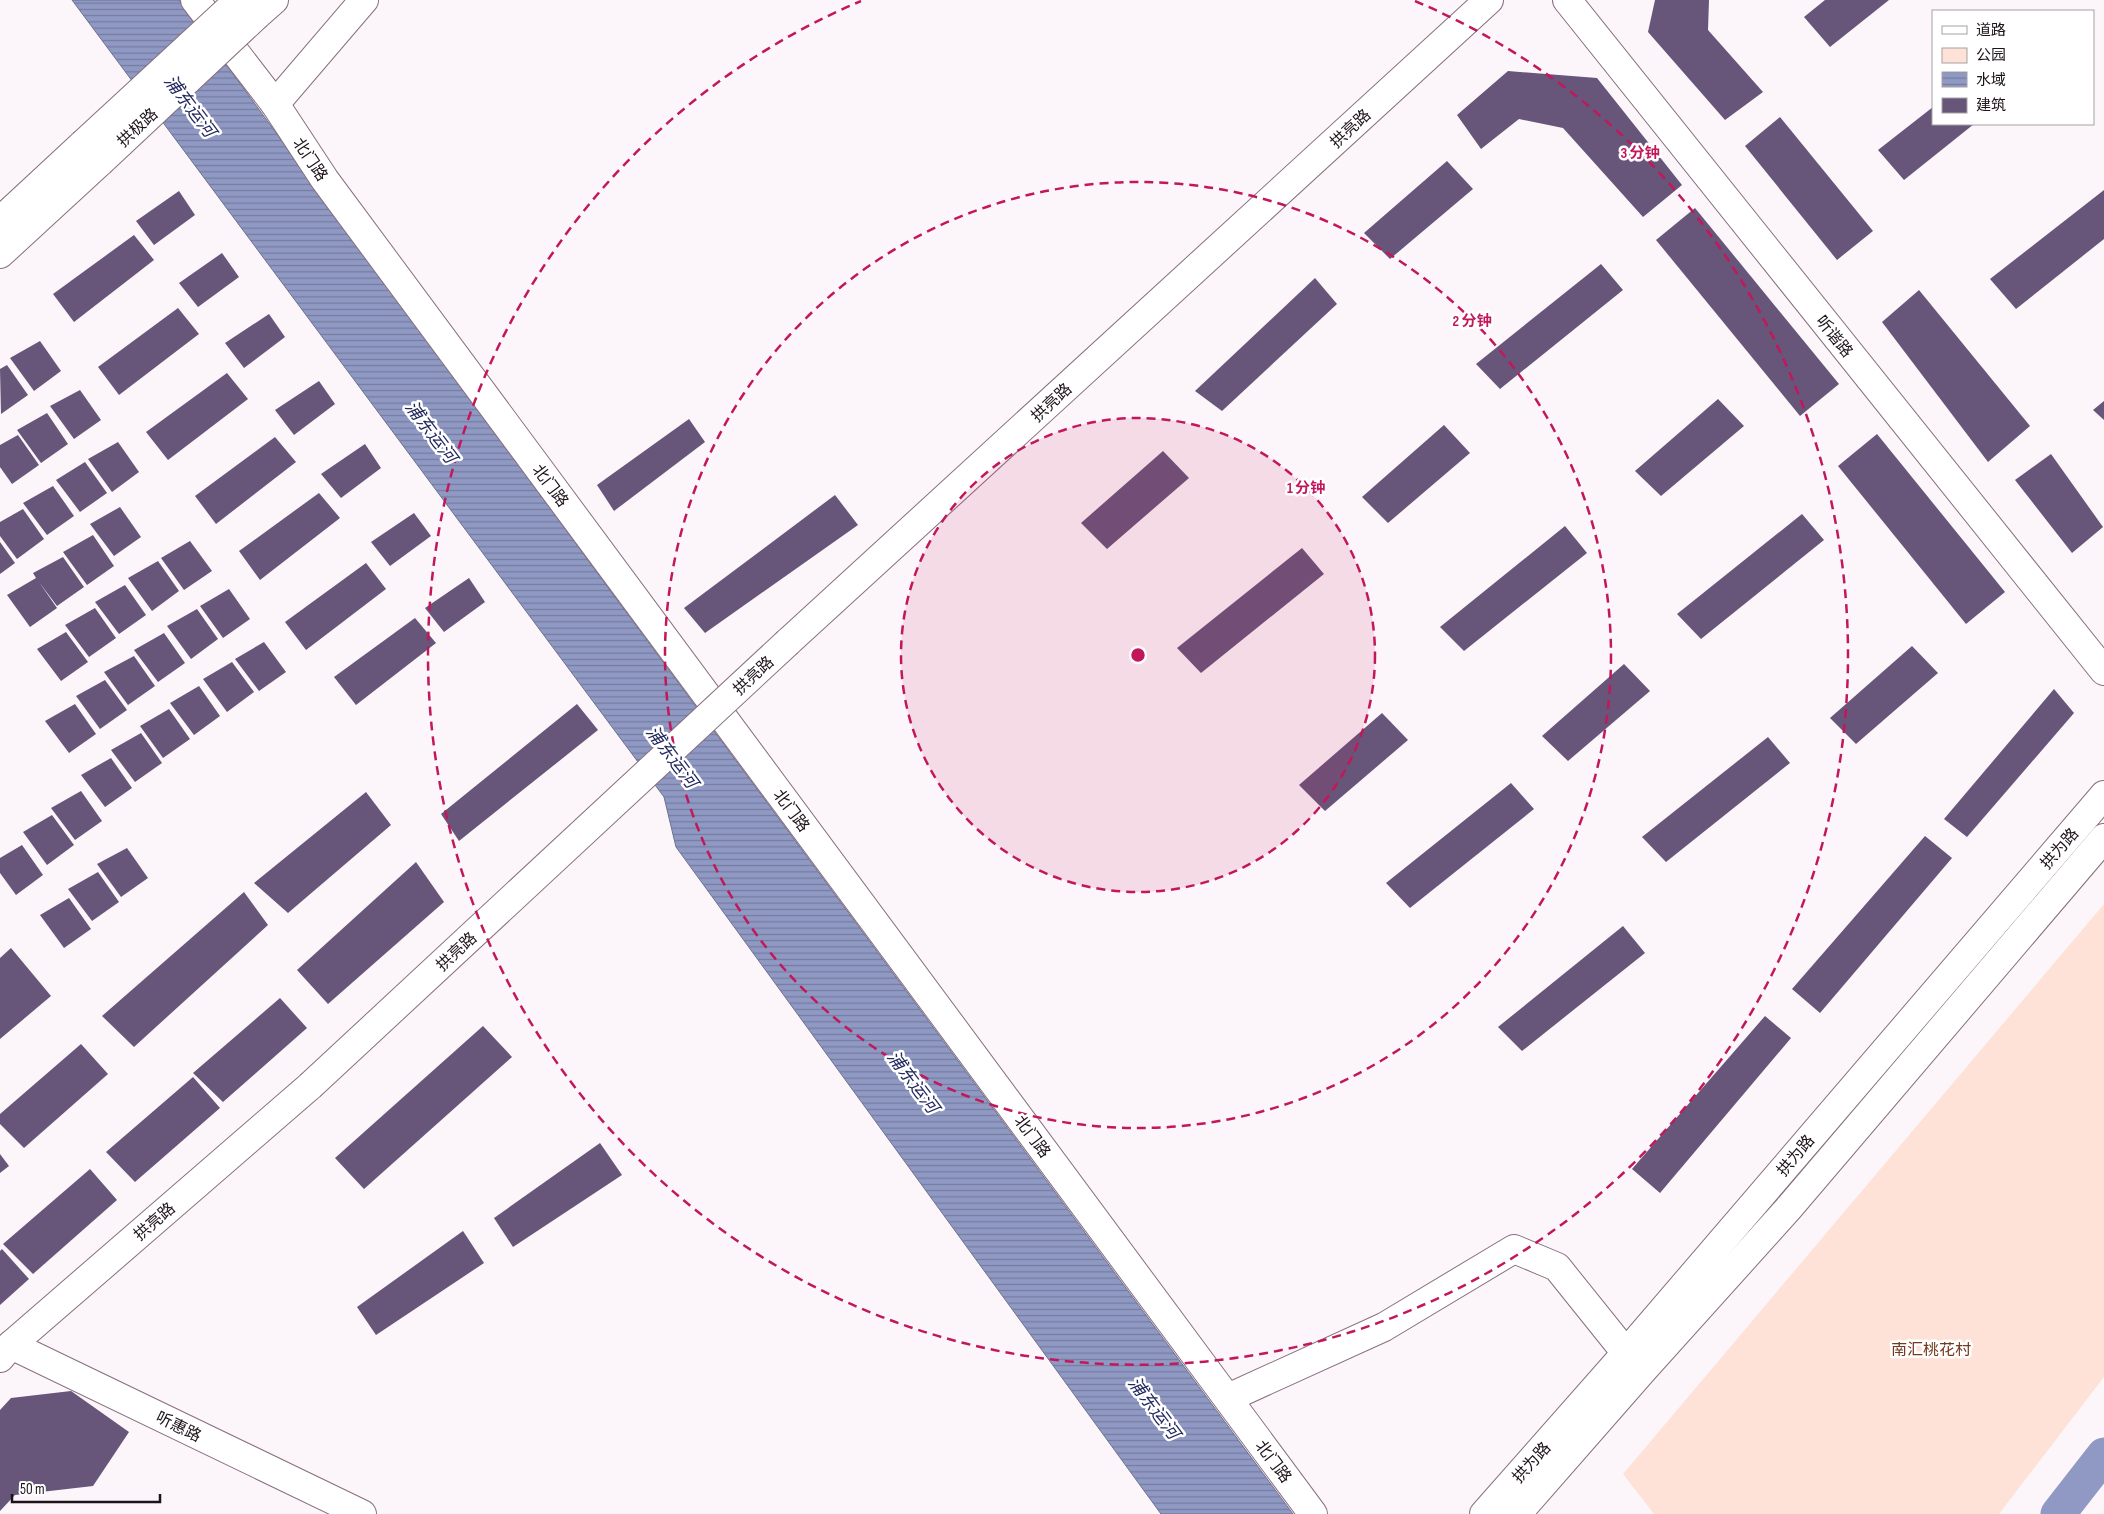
<svg xmlns="http://www.w3.org/2000/svg" width="2104" height="1514" font-family="'Sofia Sans Condensed','Noto Sans SC',sans-serif">
  <style>
    .green { fill: #fee2d7 }
    .water { fill: url(#water-rules); stroke: #6d7190 }
    .lines { fill: none; stroke-linecap: round; stroke-linejoin: round }
    .river { stroke: #8f99c3; stroke-width: 35 }
    .building { fill: #67557a }
    .minor-casing { stroke: #886f7f; stroke-width: 30 }
    .major-casing { stroke: #886f7f; stroke-width: 30 }
    .minor { stroke: #fff; stroke-width: 28 }
    .major { stroke: #fff; stroke-width: 28 }
    .minor-bridge-casing { stroke: #886f7f; stroke-width: 30; stroke-linecap: butt }
    .major-bridge-casing { stroke: #886f7f; stroke-width: 30; stroke-linecap: butt }
    .minor-bridge { stroke: #fff; stroke-width: 28 }
    .major-bridge { stroke: #fff; stroke-width: 28 }
    .ring { fill: none; stroke: #c2185b; stroke-width: 2.5; stroke-dasharray: 9 6 }
    .labels { text-anchor: middle; stroke-width: 5; stroke-linejoin: round; paint-order: stroke }
    .street-label { font-size: 16px; fill: #1d131a; stroke: #fff }
    .park-label { font-size: 16px; fill: #75391f; stroke: #fff }
    .water-label { font-size: 18px; font-style: italic; fill: #242a5f; stroke: #fff }
    .centre { fill: #c2185b; stroke: #fff; stroke-width: 2.5 }
    .ring-label { font-size: 15px; text-anchor: middle; font-weight: bold; fill: #c2185b; stroke: #fff; stroke-width: 5; stroke-linejoin: round; paint-order: stroke }
  </style>
  <defs>
    <pattern id="water-rules" width="6" height="5" patternUnits="userSpaceOnUse" patternTransform="scale(1.25)"><rect width="6" height="5" fill="#8f99c3"/><path d="M0 2.5h6" fill="none" stroke="#747c9e"/></pattern>
  </defs>
  <rect width="100%" height="100%" fill="#fcf6fa"/>
  <path class="green" d="M2104 904V1377L1999 1514H1654L1623 1474Z"/>
  <path class="water" d="M72 0H179L612 593 1293 1514H1161L676 847 664 797Z"/>
  <g class="lines">
    <path class="river" d="M2058 1514 2104 1455"/>
  </g>
  <g class="building">
    <path d="M1655 0H1709L1708 30 1763 92 1725 120 1648 32Z"/>
    <path d="M1825 0H1889L1830 47 1804 17Z"/>
    <path d="M1508 71 1597 78 1682 185 1643 217 1563 128 1519 119 1481 149 1457 115Z"/>
    <path d="M1933 107V124H1974L1904 180 1878 150Z"/>
    <path d="M1780 117 1873 231 1837 260 1745 146Z"/>
    <path d="M1447 161 1473 189 1390 259 1364 233Z"/>
    <path d="M2104 190V239L2016 309 1990 279Z"/>
    <path d="M179 191 195 215 154 245 136 221Z"/>
    <path d="M1695 208 1839 384 1800 416 1656 240Z"/>
    <path d="M134 235 154 260 74 322 53 294Z"/>
    <path d="M222 253 239 277 198 307 179 283Z"/>
    <path d="M1601 264 1623 290 1500 389 1476 364Z"/>
    <path d="M1315 278 1337 304 1222 411 1195 391Z"/>
    <path d="M1919 290 2030 426 1988 462 1882 322Z"/>
    <path d="M178 308 199 334 119 395 98 367Z"/>
    <path d="M269 314 285 337 244 368 225 343Z"/>
    <path d="M40 341 61 371 34 391 10 358Z"/>
    <path d="M7 365 28 395 1 414 0 369Z"/>
    <path d="M227 373 248 399 168 460 146 432Z"/>
    <path d="M319 381 335 404 294 435 275 410Z"/>
    <path d="M80 390 101 420 74 439 50 406Z"/>
    <path d="M1718 399 1744 426 1661 496 1635 471Z"/>
    <path d="M2104 401V420L2093 410Z"/>
    <path d="M47 413 68 444 41 463 17 430Z"/>
    <path d="M689 419 705 442 614 511 597 485Z"/>
    <path d="M1444 425 1470 453 1388 523 1362 497Z"/>
    <path d="M1877 434 2005 592 1966 624 1838 466Z"/>
    <path d="M18 435 39 465 12 484 0 467V445Z"/>
    <path d="M275 437 296 462 216 524 195 496Z"/>
    <path d="M118 442 139 472 112 492 88 459Z"/>
    <path d="M365 444 381 468 341 498 321 474Z"/>
    <path d="M1163 451 1189 478 1107 549 1081 523Z"/>
    <path d="M2051 454 2103 527 2072 553 2015 480Z"/>
    <path d="M85 462 107 493 80 512 56 480Z"/>
    <path d="M53 486 74 516 47 535 23 503Z"/>
    <path d="M319 493 340 518 260 580 239 551Z"/>
    <path d="M835 495 858 525 705 633 684 608Z"/>
    <path d="M120 507 141 537 114 556 90 524Z"/>
    <path d="M23 509 44 539 17 559 0 536V522Z"/>
    <path d="M414 513 431 536 390 566 371 542Z"/>
    <path d="M1802 514 1824 540 1701 639 1677 614Z"/>
    <path d="M1565 526 1587 553 1464 651 1440 627Z"/>
    <path d="M93 535 114 566 87 585 63 552Z"/>
    <path d="M190 541 212 571 184 590 161 558Z"/>
    <path d="M0 542 15 563 0 574Z"/>
    <path d="M1302 548 1324 574 1201 673 1177 648Z"/>
    <path d="M63 557 84 587 57 606 39 582 57 608 30 627 7 595 36 578 33 573Z"/>
    <path d="M158 561 179 591 152 611 128 578Z"/>
    <path d="M366 563 386 589 306 650 285 622Z"/>
    <path d="M469 578 485 602 444 632 425 608Z"/>
    <path d="M125 585 146 615 119 634 95 602Z"/>
    <path d="M229 589 250 619 223 638 200 606Z"/>
    <path d="M95 608 116 638 89 657 65 625Z"/>
    <path d="M197 609 218 639 191 659 167 626Z"/>
    <path d="M415 618 436 643 356 705 334 677Z"/>
    <path d="M66 632 88 662 61 681 37 649Z"/>
    <path d="M164 633 185 663 158 682 134 650Z"/>
    <path d="M264 642 286 672 259 691 235 659Z"/>
    <path d="M1912 646 1938 673 1856 744 1830 718Z"/>
    <path d="M134 656 155 686 128 705 104 672Z"/>
    <path d="M232 662 254 692 227 712 203 679Z"/>
    <path d="M1624 664 1650 691 1568 761 1542 736Z"/>
    <path d="M105 680 127 710 100 729 76 696Z"/>
    <path d="M199 686 220 716 194 735 170 703Z"/>
    <path d="M2054 689 2074 713 1967 837 1944 819Z"/>
    <path d="M75 704 96 734 69 753 45 721Z"/>
    <path d="M577 704 598 730 459 841 441 814Z"/>
    <path d="M169 709 190 739 163 758 140 726Z"/>
    <path d="M1382 713 1408 740 1325 811 1299 785Z"/>
    <path d="M141 733 162 763 135 782 111 750Z"/>
    <path d="M1768 737 1790 763 1666 862 1642 837Z"/>
    <path d="M111 758 132 788 105 807 81 775Z"/>
    <path d="M1511 783 1534 809 1410 908 1386 883Z"/>
    <path d="M81 791 102 821 75 840 51 808Z"/>
    <path d="M366 792 391 825 288 913 254 883Z"/>
    <path d="M52 815 74 845 47 865 23 832Z"/>
    <path d="M1925 836 1952 858 1820 1013 1792 989Z"/>
    <path d="M22 845 43 875 16 895 0 873V858Z"/>
    <path d="M127 848 148 878 121 897 97 864Z"/>
    <path d="M416 862 444 902 328 1004 297 970Z"/>
    <path d="M98 872 119 902 92 921 68 889Z"/>
    <path d="M244 892 268 925 134 1047 102 1016Z"/>
    <path d="M69 898 91 929 64 948 40 915Z"/>
    <path d="M1623 926 1645 953 1522 1051 1498 1027Z"/>
    <path d="M11 948 51 996 0 1039V958Z"/>
    <path d="M280 998 307 1028 223 1102 193 1073Z"/>
    <path d="M1765 1016 1791 1038 1660 1193 1632 1169Z"/>
    <path d="M483 1026 512 1057 364 1189 335 1158Z"/>
    <path d="M81 1044 108 1074 24 1148 0 1124V1114Z"/>
    <path d="M193 1077 220 1108 135 1182 106 1152Z"/>
    <path d="M600 1143 622 1175 513 1247 494 1218Z"/>
    <path d="M0 1154 9 1166 0 1173Z"/>
    <path d="M90 1169 117 1200 33 1274 3 1244Z"/>
    <path d="M463 1231 484 1263 376 1335 357 1307Z"/>
    <path d="M2 1249 29 1279 0 1305V1251Z"/>
    <path d="M71 1391 129 1432 93 1486 15 1495 0 1511V1410L11 1398Z"/>
  </g>
  <g class="lines">
    <g class="minor-casing">
      <g id="minor">
        <path d="M195 0 275 104 364 0"/>
        <path d="M1567 0 2104 671"/>
        <path d="M275 104 325 180 1313 1514"/>
        <path d="M788 642 1489 0"/>
        <path d="M11 1345 362 1514"/>
        <path d="M0 1358 11 1345 310 1086"/>
        <path d="M1228 1398 1384 1327 1514 1249 1557 1267 1626 1353 1642 1369"/>
      </g>
    </g>
    <g class="major-casing">
      <g id="major">
        <path d="M257 15 274 0"/>
        <path d="M0 221 83 144"/>
        <path d="M0 254 100 162"/>
        <path d="M1484 1514 1626 1353 2104 795"/>
        <path d="M1517 1514 1643 1370 1788 1209 2104 838"/>
      </g>
    </g>
    <use href="#minor" class="minor"/>
    <use href="#major" class="major"/>
    <g class="minor-bridge-casing">
      <path id="minor-bridge" d="M310 1086 788 642"/>
    </g>
    <g class="major-bridge-casing">
      <g id="major-bridge">
        <path d="M83 144 239 0"/>
        <path d="M100 162 257 15"/>
      </g>
    </g>
    <use href="#minor-bridge" class="minor-bridge"/>
    <use href="#major-bridge" class="major-bridge"/>
  </g>
  <circle cx="1138" cy="655" r="237" fill="#c2185b" fill-opacity=".12"/>
  <g class="ring">
    <circle cx="1138" cy="655" r="237"/>
    <circle cx="1138" cy="655" r="473"/>
    <path d="M1415 1A710 710 0 1 1 861 1"/>
  </g>
  <g class="labels">
    <g class="street-label">
      <text transform="translate(137 127) rotate(-43)" y="6">拱极路</text>
      <text transform="translate(1350 128) rotate(-43)" y="6">拱亮路</text>
      <text transform="translate(311 159) rotate(56)" y="6">北门路</text>
      <text transform="translate(1835 336) rotate(51)" y="6">听谐路</text>
      <text transform="translate(1051 402) rotate(-43)" y="6">拱亮路</text>
      <text transform="translate(551 485) rotate(53)" y="6">北门路</text>
      <text transform="translate(753 675) rotate(-43)" y="6">拱亮路</text>
      <text transform="translate(792 810) rotate(53)" y="6">北门路</text>
      <text transform="translate(2059 848) rotate(-49)" y="6">拱为路</text>
      <text transform="translate(456 951) rotate(-43)" y="6">拱亮路</text>
      <text transform="translate(1033 1136) rotate(53)" y="6">北门路</text>
      <text transform="translate(1795 1155) rotate(-50)" y="6">拱为路</text>
      <text transform="translate(154 1221) rotate(-41)" y="6">拱亮路</text>
      <text transform="translate(179 1426) rotate(26)" y="6">听惠路</text>
      <text transform="translate(1274 1461) rotate(53)" y="6">北门路</text>
      <text transform="translate(1531 1462) rotate(-48)" y="6">拱为路</text>
    </g>
    <g class="park-label">
      <text x="1931" y="1355">南汇桃花村</text>
    </g>
    <g class="water-label">
      <text transform="translate(190 106) rotate(53)" y="6">浦东运河</text>
      <text transform="translate(431 432) rotate(53)" y="6">浦东运河</text>
      <text transform="translate(672 757) rotate(53)" y="6">浦东运河</text>
      <text transform="translate(913 1082) rotate(53)" y="6">浦东运河</text>
      <text transform="translate(1154 1408) rotate(53)" y="6">浦东运河</text>
    </g>
  </g>
  <circle cx="1138" cy="655" r="8" class="centre"/>
  <g class="ring-label">
    <text x="1640" y="158">3 分钟</text>
    <text x="1472" y="326">2 分钟</text>
    <text x="1306" y="493">1 分钟</text>
  </g>
  <rect x="1932" y="10" width="162" height="115" fill="#ffffff" stroke="#a5a1a3"/>
  <rect x="1942" y="26" width="25" height="8" fill="#ffffff" stroke="#a5a1a3"/>
  <text x="1976" y="35" font-size="15" fill="#1d131a">道路</text>
  <rect x="1942" y="48" width="25" height="15" fill="#fee2d7" stroke="#a5a1a3"/>
  <text x="1976" y="60" font-size="15" fill="#1d131a">公园</text>
  <rect x="1942" y="72" width="25" height="15" fill="url(#water-rules)" stroke="#a5a1a3"/>
  <text x="1976" y="85" font-size="15" fill="#1d131a">水域</text>
  <rect x="1942" y="98" width="25" height="15" fill="#67557a" stroke="#a5a1a3"/>
  <text x="1976" y="110" font-size="15" fill="#1d131a">建筑</text>
  <path d="M12 1494v8h148v-8" fill="none" stroke="#1d131a" stroke-width="2.5"/>
  <text x="20" y="1494" font-size="15" fill="#1d131a" stroke="#ffffff" stroke-width="4" paint-order="stroke">50 m</text>
</svg>
